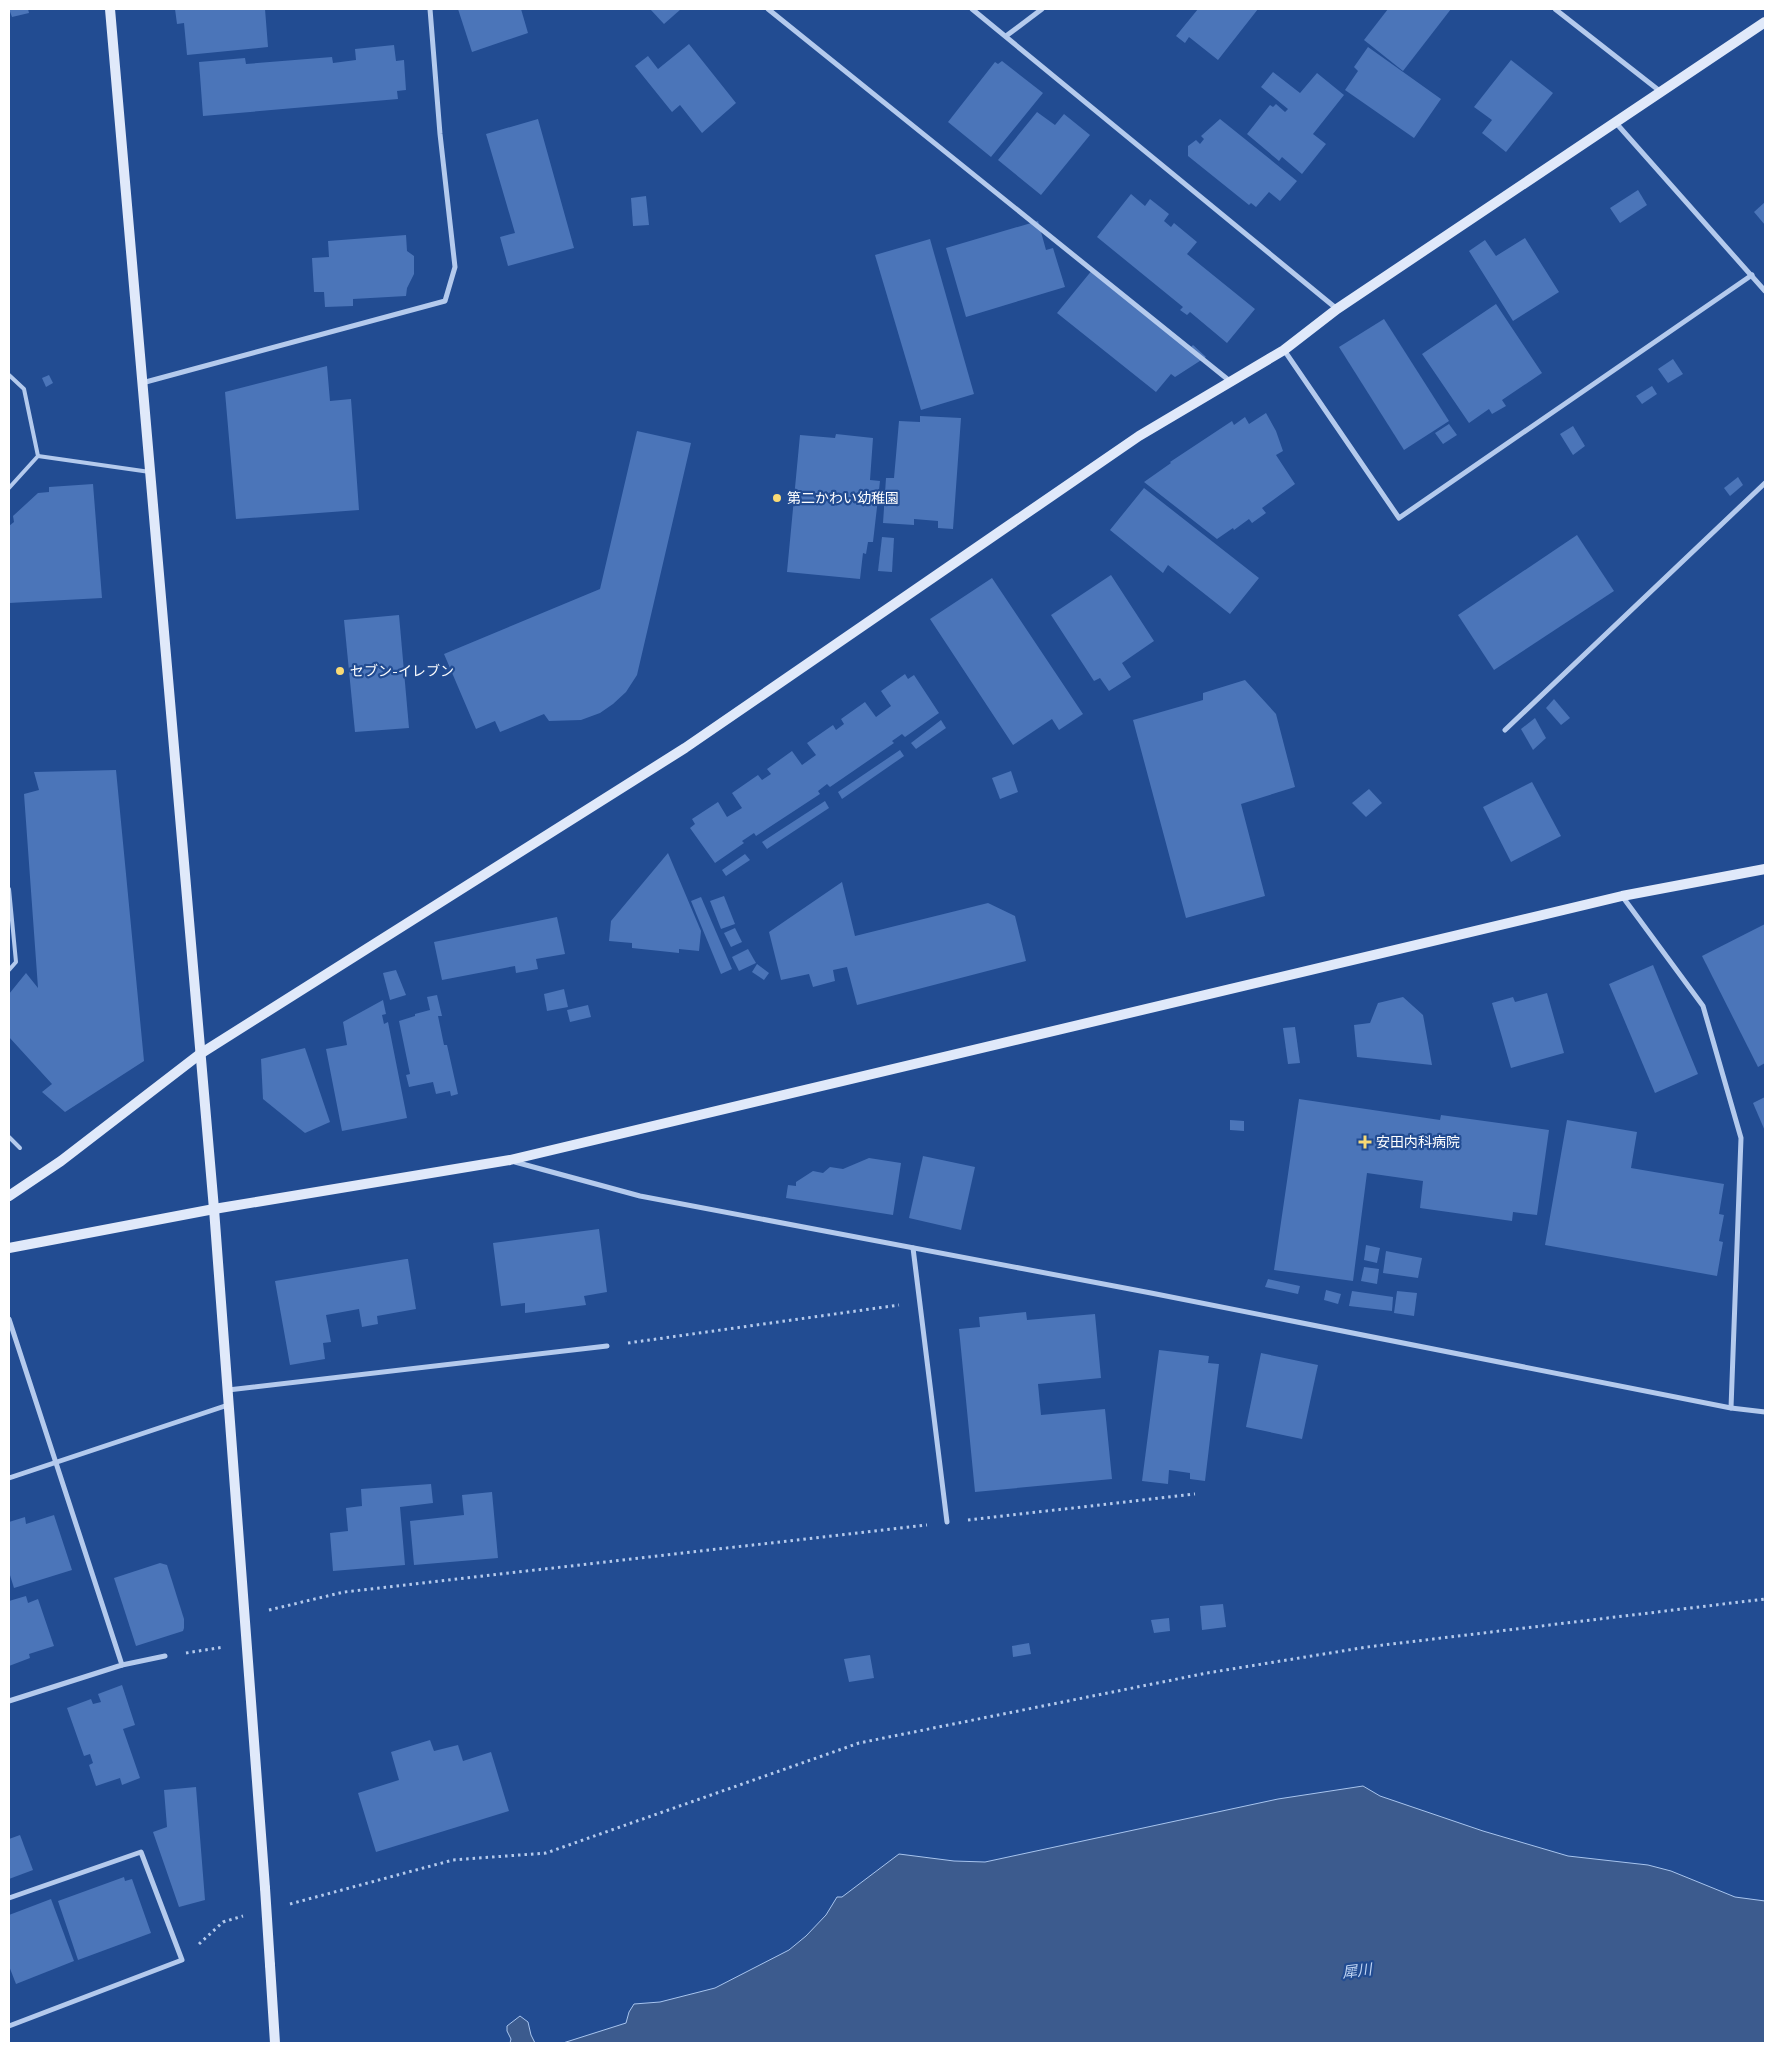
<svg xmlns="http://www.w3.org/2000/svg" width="1774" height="2052" font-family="Mulish,'Noto Sans JP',sans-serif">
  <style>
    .water { fill: #3c5b8e; stroke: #a7c4ee }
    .building { fill: #4b75b9 }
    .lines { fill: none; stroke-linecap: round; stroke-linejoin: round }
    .path { stroke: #b4caed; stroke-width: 3; stroke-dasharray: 2.5 4; stroke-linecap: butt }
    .lane { stroke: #b4caed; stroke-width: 4 }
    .street { stroke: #b4caed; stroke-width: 5 }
    .secondary { stroke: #e0e9fa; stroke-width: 10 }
    .secondary-bridge { stroke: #e0e9fa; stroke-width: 10 }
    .poi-dot { fill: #f9da75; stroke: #224c92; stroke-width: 2 }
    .labels { text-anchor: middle; stroke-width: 4.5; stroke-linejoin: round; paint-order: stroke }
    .poi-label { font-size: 14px; fill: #fff; stroke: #224c92; text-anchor: start }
    .water-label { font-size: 15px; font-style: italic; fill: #c0d5f4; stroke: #224c92 }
  </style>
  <rect width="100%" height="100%" fill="#224c92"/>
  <g class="water">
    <path d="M1363 1786 1380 1796 1483 1831 1568 1856 1648 1865 1671 1871 1735 1897 1765 1901V2043H563L626 2023 629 2012 634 2004 660 2002 715 1988 789 1950 806 1936 826 1915 837 1897H842L899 1854 954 1861 985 1862 1278 1799Z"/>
    <path d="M520 2016 528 2022 531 2035 535 2043H510L511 2039 507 2031V2026Z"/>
  </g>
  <g class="building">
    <path d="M9 9H28L29 13 12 17Z"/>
    <path d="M175 9H265L268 47 187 55 184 23 177 24Z"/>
    <path d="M458 9H521L528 33 472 52Z"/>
    <path d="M650 9H681L664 24Z"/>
    <path d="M1198 9H1258L1218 60 1189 37 1185 43 1176 36Z"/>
    <path d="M1388 9H1451L1403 71 1364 40Z"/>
    <path d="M689 44 736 103 702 133 680 105 672 112 635 66 648 56 658 69Z"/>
    <path d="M394 45 396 61 404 60 406 90 397 91 398 99 203 116 199 62 245 58 246 64 332 57 333 63 356 60 355 49Z"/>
    <path d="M1368 47 1441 99 1414 138 1345 90 1358 71 1354 67Z"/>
    <path d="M1511 60 1553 93 1506 152 1482 133 1492 120 1474 107Z"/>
    <path d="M1002 61 1043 93 991 157 948 122 995 62 998 64Z"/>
    <path d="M1273 72 1300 93 1317 73 1344 95 1313 134 1326 144 1302 174 1282 157 1279 161 1247 134 1270 105 1273 107 1276 104 1285 112 1288 109 1261 87Z"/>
    <path d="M1037 112 1055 125 1064 114 1090 135 1041 195 998 160Z"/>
    <path d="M538 119 574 248 508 266 500 237 515 233 486 134Z"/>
    <path d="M1220 119 1297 181 1280 201 1269 192 1256 207 1251 203 1249 205 1188 156V146L1196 140 1200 144 1204 139 1201 136Z"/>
    <path d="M1638 190 1647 205 1620 223 1610 208Z"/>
    <path d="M1131 194 1145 206 1150 199 1169 214 1164 221 1171 227 1174 223 1197 242 1187 254 1255 309 1227 343 1190 312 1187 315 1180 310 1183 307 1097 237Z"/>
    <path d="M646 196 649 225 633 226 631 198Z"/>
    <path d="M1765 202V225L1754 212Z"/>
    <path d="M1038 221 1046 250 1053 248 1065 287 966 317 946 248Z"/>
    <path d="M406 235 407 251 414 256V274L407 288 406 296 353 299V306L325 307 324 292H314L312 258 329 257 328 241Z"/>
    <path d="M1525 238 1559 292 1513 321 1469 251 1485 240 1496 256Z"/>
    <path d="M930 239 974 394 921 410 875 255Z"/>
    <path d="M1093 269 1191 347 1193 345 1206 357 1175 377 1171 374 1156 392 1057 313Z"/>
    <path d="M1496 304 1542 373 1502 400 1506 406 1492 414 1489 409 1469 423 1422 354Z"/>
    <path d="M1384 319 1449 421 1404 450 1339 347Z"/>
    <path d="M1673 359 1683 374 1668 383 1658 369Z"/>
    <path d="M327 366 330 401 351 399 359 510 236 519 225 392Z"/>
    <path d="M49 375 53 383 46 387 42 378Z"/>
    <path d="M1652 386 1657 394 1642 404 1636 396Z"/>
    <path d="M1266 413 1276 431 1283 451 1276 455 1295 484 1262 508 1266 513 1252 523 1249 519 1234 530 1233 528 1217 539 1144 482 1171 463 1170 462 1232 421 1234 425 1245 417 1249 424Z"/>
    <path d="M920 416 961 418 953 529 938 528V521L914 519V525L883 523 886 478H894L899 421 920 422Z"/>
    <path d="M1449 424 1457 435 1443 444 1435 433Z"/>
    <path d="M1573 426 1585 446 1573 455 1560 434Z"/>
    <path d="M637 431 691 443 637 675 626 692 613 704 600 713 581 720 549 721 544 714 500 732 495 721 476 729 444 654 600 589Z"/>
    <path d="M836 434 873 438 870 480 880 481 873 542H868L866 554 863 553 860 579 787 572 800 435 835 438Z"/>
    <path d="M1738 477 1743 485 1730 496 1724 488Z"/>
    <path d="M93 484 102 598 9 603V526L14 522 13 516 38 493 49 492V487Z"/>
    <path d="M1144 488 1259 578 1230 614 1168 565 1163 573 1110 530Z"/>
    <path d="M1577 535 1614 591 1494 670 1458 615Z"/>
    <path d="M882 537 894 538 892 572 878 571Z"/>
    <path d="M1111 575 1154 641 1122 663 1131 677 1109 691 1100 678 1094 681 1051 615Z"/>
    <path d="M992 578 1083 714 1059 730 1052 719 1013 745 930 619Z"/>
    <path d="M399 615 409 728 355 732 344 620Z"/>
    <path d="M905 674 908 679 914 675 939 713 905 737 902 734 892 741 894 743 830 787 827 784 818 791 820 794 756 836 754 833 742 841 744 843 715 863 690 828 695 824 692 819 718 802 727 817 742 808 732 793 758 775 762 780 771 774 767 769 792 751 802 765 816 755 807 743 833 725 836 730 844 724 841 719 865 702 876 717 891 706 881 691Z"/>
    <path d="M1245 680 1276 714 1295 787 1241 804 1265 896 1186 918 1133 720 1203 700V693Z"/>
    <path d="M1554 699 1570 718 1561 725 1546 708Z"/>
    <path d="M1535 718 1546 738 1533 750 1521 729Z"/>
    <path d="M941 720 946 728 916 749 911 743Z"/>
    <path d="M900 750 904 756 842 799 838 792Z"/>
    <path d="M116 770 144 1061 65 1112 42 1092 52 1084 9 1037V994L26 973 38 988 24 794 39 790 34 772Z"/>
    <path d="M1011 771 1018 792 1000 799 992 778Z"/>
    <path d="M1532 782 1561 836 1511 862 1483 807Z"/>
    <path d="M1369 789 1382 803 1366 817 1352 803Z"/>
    <path d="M825 801 829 808 767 849 762 842Z"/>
    <path d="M668 853 701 931 699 951 679 949V953L632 948V943L609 941 611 921Z"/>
    <path d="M745 854 750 860 726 876 722 870Z"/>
    <path d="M842 882 855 936 988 903 1015 916 1026 961 857 1005 847 967 833 970 835 981 813 987 809 974 781 980 769 932Z"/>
    <path d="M724 896 735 924 721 929 710 901Z"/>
    <path d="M701 897 732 969 721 974 691 901Z"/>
    <path d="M557 917 565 954 536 959 538 969 516 973 515 966 442 980 434 942Z"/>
    <path d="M1765 924V1063L1758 1067 1702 956Z"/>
    <path d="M735 928 742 942 731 947 724 933Z"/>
    <path d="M748 949 756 963 739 971 732 957Z"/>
    <path d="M757 964 769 973 764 980 752 972Z"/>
    <path d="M1653 965 1698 1074 1655 1093 1609 984Z"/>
    <path d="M396 970 406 995 390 1000 383 973Z"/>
    <path d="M564 989 568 1007 547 1011 544 994Z"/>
    <path d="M1547 993 1564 1053 1511 1068 1492 1003 1513 997 1515 1002Z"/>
    <path d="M437 995 442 1016H438L444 1045H447L458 1094 451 1096 450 1091 436 1094 433 1082 409 1087 406 1075 410 1074 399 1021 415 1016V1014L430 1010 427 997Z"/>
    <path d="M1403 997 1423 1015 1432 1065 1357 1057 1354 1025 1370 1023 1378 1003Z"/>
    <path d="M383 1000 386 1014 382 1015 384 1024 388 1022 407 1118 342 1131 326 1049 347 1045 343 1022Z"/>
    <path d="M588 1005 591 1017 570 1022 567 1010Z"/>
    <path d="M1295 1027 1300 1063 1288 1064 1283 1028Z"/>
    <path d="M305 1048 330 1122 305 1133 263 1099 261 1059Z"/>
    <path d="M1765 1097V1131L1753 1103Z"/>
    <path d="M1299 1099 1440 1120 1441 1115 1549 1130 1537 1215 1513 1212 1512 1221 1420 1208 1423 1181 1367 1173 1353 1281 1274 1270Z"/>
    <path d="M1230 1120 1244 1121V1131L1230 1130Z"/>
    <path d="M1567 1120 1637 1132 1631 1168 1724 1184 1719 1214 1724 1215 1719 1241 1723 1242 1717 1276 1545 1245Z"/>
    <path d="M923 1156 975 1167 961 1230 909 1218Z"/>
    <path d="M869 1158 901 1163 893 1215 786 1198 788 1185 796 1186V1182L813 1171 823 1173 830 1167 843 1169Z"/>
    <path d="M599 1229 607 1292 584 1296 586 1305 525 1313V1303L501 1306 493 1243Z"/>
    <path d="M1366 1245 1380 1248 1377 1263 1364 1260Z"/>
    <path d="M1386 1251 1422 1258 1418 1278 1383 1273Z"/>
    <path d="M406 1259H408L416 1309 377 1316 378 1324 362 1327 359 1309 326 1315 331 1342 323 1343 325 1359 290 1365 275 1281Z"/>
    <path d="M1364 1267 1379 1269 1377 1284 1361 1281Z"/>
    <path d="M1268 1279 1300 1286 1298 1294 1265 1287Z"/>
    <path d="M1326 1290 1341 1294 1338 1304 1324 1300Z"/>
    <path d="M1352 1291 1393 1297 1392 1311 1349 1306Z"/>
    <path d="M1397 1291 1417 1293 1414 1316 1394 1313Z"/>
    <path d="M1026 1312 1027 1320 1095 1314 1101 1378 1038 1384 1041 1415 1105 1409 1112 1479 975 1492 959 1329 980 1327 979 1317Z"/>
    <path d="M1159 1350 1209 1356 1208 1363 1219 1364 1205 1481 1190 1479V1473L1169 1470 1168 1484 1142 1481Z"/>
    <path d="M1261 1353 1318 1365 1302 1439 1246 1427Z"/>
    <path d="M431 1484 433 1503 400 1507 405 1565 333 1571 330 1533 348 1531 346 1508 362 1506 361 1489Z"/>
    <path d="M492 1492 498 1558 414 1565 410 1521 464 1515 462 1495Z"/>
    <path d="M54 1515 72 1570 14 1588 9 1572V1522L25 1517 26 1524Z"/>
    <path d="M160 1563 167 1565 184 1619V1628L183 1631 136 1646 114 1578Z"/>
    <path d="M26 1596 28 1603 38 1599 54 1646 29 1654 30 1658 9 1666V1601Z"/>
    <path d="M1223 1604 1226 1627 1202 1630 1200 1606Z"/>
    <path d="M1169 1618 1170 1631 1154 1633 1151 1620Z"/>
    <path d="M1029 1643 1031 1654 1013 1657 1012 1646Z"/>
    <path d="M870 1655 874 1678 849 1682 844 1659Z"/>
    <path d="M122 1685 135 1725 123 1729 140 1778 122 1785 120 1778 96 1786 89 1765 93 1763 90 1754 84 1756 67 1708 91 1699 93 1704 101 1702 98 1694Z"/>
    <path d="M430 1740 434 1751 458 1745 463 1761 491 1752 509 1811 376 1852 358 1793 399 1780 391 1752Z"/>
    <path d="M196 1787 205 1900 179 1907 153 1832 167 1827 164 1790Z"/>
    <path d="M20 1835 33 1870 9 1879V1839Z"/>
    <path d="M124 1877 125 1881 132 1879 151 1933 78 1960 58 1901Z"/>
    <path d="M51 1899 74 1961 16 1984 9 1966V1915Z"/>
  </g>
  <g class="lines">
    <g class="path">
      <path d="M628 1343 899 1305"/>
      <path d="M968 1520 1195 1494"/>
      <path d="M269 1610 344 1592 927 1525"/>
      <path d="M186 1653 224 1647"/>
      <path d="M290 1904 453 1860 546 1853 859 1743 1207 1673 1367 1647 1765 1599"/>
      <path d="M199 1944 223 1922 243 1916"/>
    </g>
    <g class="lane">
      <path d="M9 375 24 389 38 456 9 488"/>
      <path d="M38 456 150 472"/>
      <path d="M9 889 16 962 9 970"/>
      <path d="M9 1137 20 1148"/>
    </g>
    <g class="street">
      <path d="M768 9 1231 382"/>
      <path d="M972 9 1337 309"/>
      <path d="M1555 9 1661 92"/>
      <path d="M1006 36 1042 9"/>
      <path d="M1616 123 1765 291"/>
      <path d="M1284 350 1399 518 1752 275"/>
      <path d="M142 383 445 301 455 267 440 134 430 9"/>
      <path d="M1505 730 1765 483"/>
      <path d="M1622 896 1703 1006 1741 1138 1731 1408"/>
      <path d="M515 1162 640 1196 1151 1293 1731 1408 1765 1412"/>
      <path d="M913 1248 947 1522"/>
      <path d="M9 1319 122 1665 9 1701"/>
      <path d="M228 1390 607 1346"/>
      <path d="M9 1478 228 1405"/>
      <path d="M122 1665 165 1656"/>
      <path d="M9 1898 141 1852 182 1960 9 2026"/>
    </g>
    <g class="secondary">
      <path d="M110 9 214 1209 265 1888"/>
      <path d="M9 1196 61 1161 200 1054 685 748 1139 436 1284 350 1337 309 1765 22"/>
      <path d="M9 1248 214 1209 510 1160 1622 896 1765 869"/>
      <path d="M270 1965 275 2043"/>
    </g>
    <path class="secondary-bridge" d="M265 1888 270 1965"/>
  </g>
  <g class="poi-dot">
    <circle cx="777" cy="498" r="5"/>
    <circle cx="340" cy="671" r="5"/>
    <path d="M1362.5 1134.5h5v5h5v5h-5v5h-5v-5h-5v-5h5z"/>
  </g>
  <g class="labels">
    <g class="poi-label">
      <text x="787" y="503">第二かわい幼稚園</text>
      <text x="350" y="676">セブン-イレブン</text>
      <text x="1376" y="1147">安田内科病院</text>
    </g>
    <g class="water-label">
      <text transform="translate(1357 1971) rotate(-7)" y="5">犀川</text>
    </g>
  </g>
  <rect width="1774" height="2052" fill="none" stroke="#ffffff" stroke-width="20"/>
</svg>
